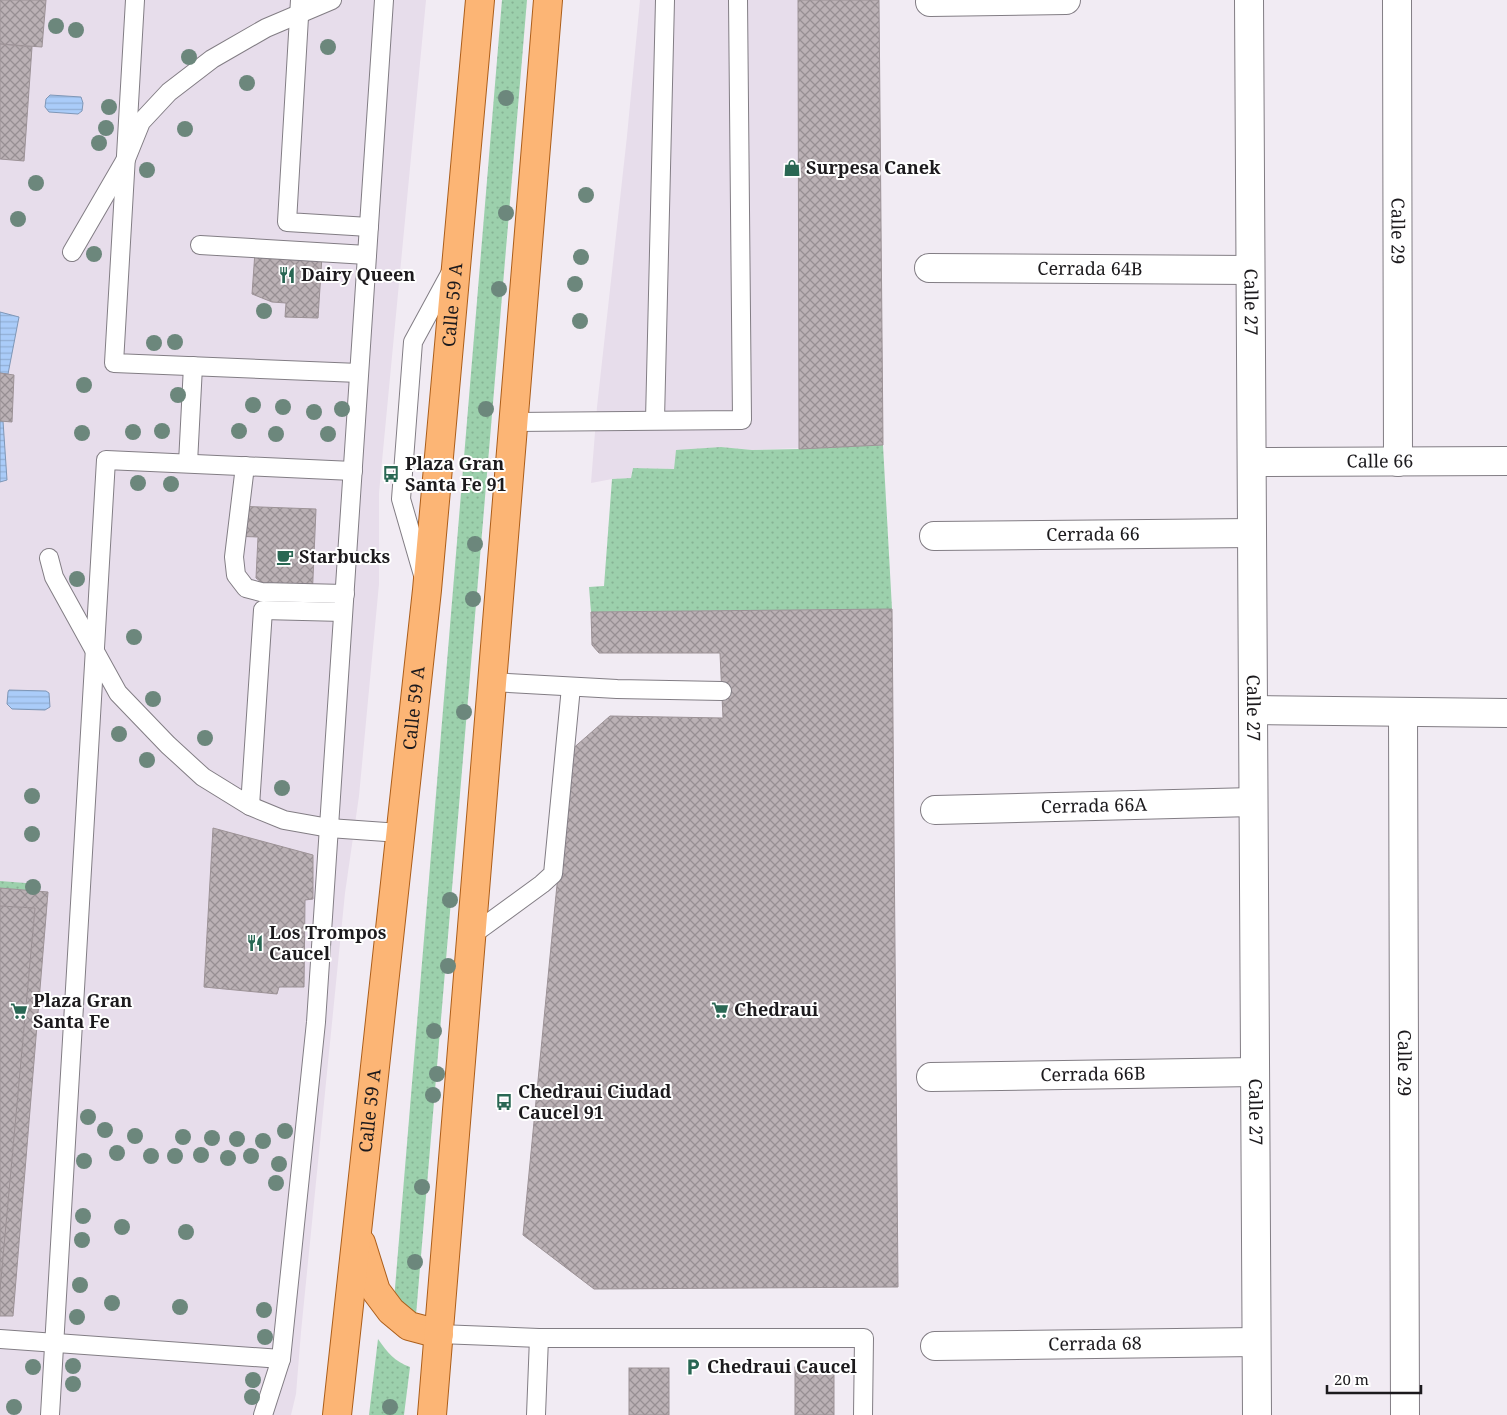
<svg xmlns="http://www.w3.org/2000/svg" width="1507" height="1415" font-family="'Noto Serif',serif">
  <style>
    .built { fill: #e7ddeb }
    .grass { fill: url(#grass-dots) }
    .water { fill: url(#water-rules); stroke: #7f97b7 }
    .building { fill: url(#building-cross-hatch); stroke: #9c9296 }
    .lines { fill: none; stroke-linecap: round; stroke-linejoin: round }
    .service-casing { stroke: #827d84; stroke-width: 20 }
    .minor-casing { stroke: #827d84; stroke-width: 30 }
    .primary-casing { stroke: #ac5e1a; stroke-width: 30 }
    .service { stroke: #fff; stroke-width: 18 }
    .minor { stroke: #fff; stroke-width: 28 }
    .primary { stroke: #fcb575; stroke-width: 28 }
    .tree { fill: #6c877c }
    .labels { text-anchor: middle; stroke-width: 4; stroke-linejoin: round; paint-order: stroke }
    .poi-label { font-size: 18px; font-weight: bold; fill: #1c1a1d; stroke: #fff; text-anchor: start }
    .street-label { font-size: 18px; fill: #1c1a1d; stroke: #fff }
  </style>
  <defs>
    <pattern id="grass-dots" width="8" height="8" patternUnits="userSpaceOnUse" patternTransform="scale(1.25)"><rect width="8" height="8" fill="#9cd0ac"/><path d="M2 2h.1M6 6h.1" fill="none" stroke="#86b294" stroke-width="1.8" stroke-linecap="round"/></pattern>
    <pattern id="water-rules" width="6" height="5" patternUnits="userSpaceOnUse" patternTransform="scale(1.25)"><rect width="6" height="5" fill="#aaccf9"/><path d="M0 2.5h6" fill="none" stroke="#92afd5"/></pattern>
    <pattern id="building-cross-hatch" width="8" height="8" patternUnits="userSpaceOnUse" patternTransform="scale(1.25)"><rect width="8" height="8" fill="#bbb1b5"/><path d="M0 0l8 8M0 8l8-8" fill="none" stroke="#978f93"/></pattern>
  </defs>
  <rect width="100%" height="100%" fill="#f1ebf3"/>
  <g class="built">
    <path d="M0 0H426L379 493V584L359 796 345 893 301 1332 296 1394 291 1415H0Z"/>
    <path d="M640 0H879L883 445 752 450 721 447 676 451 674 469 633 468 631 478 612 479 591 483 597 407 627 136Z"/>
  </g>
  <g class="grass">
    <path d="M502 0H527L416 1315 394 1300Z"/>
    <path d="M883 445 892 609 591 612 589 587 604 586 612 479 631 478 633 468 674 469 676 450 721 447 752 450 799 449Z"/>
    <path d="M0 881 38 884V891L0 888Z"/>
    <path d="M378 1339C388 1353 394 1361 410 1367L404 1415H369Z"/>
  </g>
  <g class="water">
    <path d="M50 95 81 97 83 103 82 111 78 114 49 112 45 107 46 99Z"/>
    <path d="M0 312 19 317 8 374 0 373Z"/>
    <path d="M0 421H3L7 480 0 482Z"/>
    <path d="M9 690 46 691 49 693 50 707 45 710 12 709 7 704 8 692Z"/>
  </g>
  <g class="building">
    <path d="M0 0H46L42 47 0 44Z"/>
    <path d="M798 0H879L883 445 799 449Z"/>
    <path d="M0 44 32 47 24 161 0 159Z"/>
    <path d="M255 252 322 256 318 318 285 317 286 303 272 302 252 294Z"/>
    <path d="M0 373 14 375 12 422 0 421Z"/>
    <path d="M233 506 316 509 312 601H284L256 578 258 537 230 536Z"/>
    <path d="M892 609 898 1287 594 1289 523 1235 570 751 610 716 723 718 720 653H599L592 645 591 612Z"/>
    <path d="M213 828 313 855V899L305 900 304 987H279L277 994 204 987Z"/>
    <path d="M0 888 48 892 13 1316H0Z"/>
    <path d="M0 906 35 908 0 1290Z"/>
    <rect x="795" y="1367" width="39" height="48"/>
    <rect x="629" y="1368" width="40" height="47"/>
  </g>
  <g class="lines">
    <g class="service-casing">
      <g id="service">
        <path d="M135 0 114 363 359 373"/>
        <path d="M300 0 287 222 369 227"/>
        <path d="M200 245 367 255"/>
        <path d="M72 252 126 159 141 122 169 92 212 59 266 28 332 0"/>
        <path d="M655 420 665 0"/>
        <path d="M514 422 742 420 738 0"/>
        <path d="M188 463 193 366"/>
        <path d="M245 466 234 557 236 575 246 588 261 592 345 594"/>
        <path d="M49 558 54 577 118 693 168 745 203 777 250 806 284 820 329 828 400 833"/>
        <path d="M423 575 401 499 413 342 451 272"/>
        <path d="M492 682 617 689 722 691"/>
        <path d="M250 806 263 610 343 612"/>
        <path d="M472 935 542 884 553 874 571 687"/>
        <path d="M439 1334 539 1338H864L863 1415"/>
        <path d="M0 1339 281 1359"/>
        <path d="M50 1415 106 460 353 471"/>
        <path d="M263 1415 281 1359 316 1022 384 0"/>
        <path d="M536 1415 539 1338"/>
      </g>
    </g>
    <g class="minor-casing">
      <g id="minor">
        <path id="s1" d="M1249 0 1257 1415"/>
        <path id="s2" d="M1397 0 1398 462"/>
        <path d="M930 2 1066 0"/>
        <path id="s3" d="M929 268 1250 270"/>
        <path id="s4" d="M1252 462 1507 461"/>
        <path id="s5" d="M934 536 1252 533"/>
        <path d="M1253 710 1507 713"/>
        <path id="s6" d="M1403 712 1405 1415"/>
        <path id="s7" d="M935 810 1253 802"/>
        <path id="s8" d="M931 1077 1255 1072"/>
        <path id="s9" d="M935 1346 1256 1342"/>
      </g>
    </g>
    <g class="primary-casing">
      <g id="primary">
        <path d="M361 1243 376 1291 391 1311 409 1326 439 1334"/>
        <path id="s10" d="M337 1415 427 590 480 0"/>
        <path d="M432 1415 548 0"/>
      </g>
    </g>
    <use href="#service" class="service"/>
    <use href="#minor" class="minor"/>
    <use href="#primary" class="primary"/>
  </g>
  <g class="tree">
    <circle cx="56" cy="26" r="8"/>
    <circle cx="76" cy="30" r="8"/>
    <circle cx="328" cy="47" r="8"/>
    <circle cx="189" cy="57" r="8"/>
    <circle cx="247" cy="83" r="8"/>
    <circle cx="506" cy="98" r="8"/>
    <circle cx="109" cy="107" r="8"/>
    <circle cx="106" cy="128" r="8"/>
    <circle cx="185" cy="129" r="8"/>
    <circle cx="99" cy="143" r="8"/>
    <circle cx="147" cy="170" r="8"/>
    <circle cx="36" cy="183" r="8"/>
    <circle cx="586" cy="195" r="8"/>
    <circle cx="506" cy="213" r="8"/>
    <circle cx="18" cy="219" r="8"/>
    <circle cx="94" cy="254" r="8"/>
    <circle cx="581" cy="257" r="8"/>
    <circle cx="575" cy="284" r="8"/>
    <circle cx="499" cy="289" r="8"/>
    <circle cx="264" cy="311" r="8"/>
    <circle cx="580" cy="321" r="8"/>
    <circle cx="175" cy="342" r="8"/>
    <circle cx="154" cy="343" r="8"/>
    <circle cx="84" cy="385" r="8"/>
    <circle cx="178" cy="395" r="8"/>
    <circle cx="253" cy="405" r="8"/>
    <circle cx="283" cy="407" r="8"/>
    <circle cx="342" cy="409" r="8"/>
    <circle cx="486" cy="409" r="8"/>
    <circle cx="314" cy="412" r="8"/>
    <circle cx="162" cy="431" r="8"/>
    <circle cx="239" cy="431" r="8"/>
    <circle cx="133" cy="432" r="8"/>
    <circle cx="82" cy="433" r="8"/>
    <circle cx="276" cy="434" r="8"/>
    <circle cx="328" cy="434" r="8"/>
    <circle cx="138" cy="483" r="8"/>
    <circle cx="171" cy="484" r="8"/>
    <circle cx="475" cy="544" r="8"/>
    <circle cx="77" cy="579" r="8"/>
    <circle cx="473" cy="599" r="8"/>
    <circle cx="134" cy="637" r="8"/>
    <circle cx="153" cy="699" r="8"/>
    <circle cx="464" cy="712" r="8"/>
    <circle cx="119" cy="734" r="8"/>
    <circle cx="205" cy="738" r="8"/>
    <circle cx="147" cy="760" r="8"/>
    <circle cx="282" cy="788" r="8"/>
    <circle cx="32" cy="796" r="8"/>
    <circle cx="32" cy="834" r="8"/>
    <circle cx="33" cy="887" r="8"/>
    <circle cx="450" cy="900" r="8"/>
    <circle cx="448" cy="966" r="8"/>
    <circle cx="434" cy="1031" r="8"/>
    <circle cx="437" cy="1074" r="8"/>
    <circle cx="433" cy="1095" r="8"/>
    <circle cx="88" cy="1117" r="8"/>
    <circle cx="105" cy="1130" r="8"/>
    <circle cx="285" cy="1131" r="8"/>
    <circle cx="135" cy="1136" r="8"/>
    <circle cx="183" cy="1137" r="8"/>
    <circle cx="212" cy="1138" r="8"/>
    <circle cx="237" cy="1139" r="8"/>
    <circle cx="263" cy="1141" r="8"/>
    <circle cx="117" cy="1153" r="8"/>
    <circle cx="201" cy="1155" r="8"/>
    <circle cx="151" cy="1156" r="8"/>
    <circle cx="175" cy="1156" r="8"/>
    <circle cx="251" cy="1156" r="8"/>
    <circle cx="228" cy="1158" r="8"/>
    <circle cx="84" cy="1161" r="8"/>
    <circle cx="279" cy="1164" r="8"/>
    <circle cx="276" cy="1183" r="8"/>
    <circle cx="422" cy="1187" r="8"/>
    <circle cx="83" cy="1216" r="8"/>
    <circle cx="122" cy="1227" r="8"/>
    <circle cx="186" cy="1232" r="8"/>
    <circle cx="82" cy="1240" r="8"/>
    <circle cx="415" cy="1262" r="8"/>
    <circle cx="80" cy="1285" r="8"/>
    <circle cx="112" cy="1303" r="8"/>
    <circle cx="180" cy="1307" r="8"/>
    <circle cx="264" cy="1310" r="8"/>
    <circle cx="77" cy="1317" r="8"/>
    <circle cx="265" cy="1337" r="8"/>
    <circle cx="73" cy="1366" r="8"/>
    <circle cx="33" cy="1367" r="8"/>
    <circle cx="253" cy="1380" r="8"/>
    <circle cx="73" cy="1384" r="8"/>
    <circle cx="252" cy="1397" r="8"/>
    <circle cx="14" cy="1407" r="8"/>
    <circle cx="390" cy="1407" r="8"/>
  </g>
  <defs>
    <g id="shop-bare" transform="scale(1.35)"><path d="M-5-2.5h2.3a2.7 3.5 0 0 1 5.4 0H5L5.5 6h-11ZM-1.5-2.5h3a1.5 2.3 0 0 0-3 0Z" fill="#296753" stroke="#fff" stroke-width="2.5" paint-order="stroke"/></g>
    <g id="restaurant-bare" transform="scale(1.35)"><path d="M-5-6h1v4h1v-4h1v4h1v-4h1v5L-1.5 .5V6h-2V.5L-5-1ZM5-6V6H3V1.5H1.5Q1.5-4 5-6Z" fill="#296753" stroke="#fff" stroke-width="2.5" paint-order="stroke"/></g>
    <g id="bus-bare" transform="scale(1.35)"><path d="M-5-6H5V4H4V6H2V4H-2V6H-4V4H-5ZM-3.5-4V0h7V-4ZM-3.5 1.2v1.5H-2V1.2ZM2 1.2v1.5H3.5V1.2Z" fill="#296753" stroke="#fff" stroke-width="2.5" paint-order="stroke"/></g>
    <g id="cafe-bare" transform="scale(1.35)"><path d="M-5.5-4.5H6V0H3Q3 3.5 0 3.5H-2.5Q-5.5 3.5-5.5 0ZM3-3.2v2h1.7v-2ZM-6 4.5H4V6H-6Z" fill="#296753" stroke="#fff" stroke-width="2.5" paint-order="stroke"/></g>
    <g id="supermarket-bare" transform="scale(1.35)"><path d="M-6-5.5h2.5l.6 2H6L4.5 2H-2.5L-4.4-4H-6ZM-1.5 3.2a1.3 1.3 0 1 0 .1 0ZM3 3.2a1.3 1.3 0 1 0 .1 0Z" fill="#296753" stroke="#fff" stroke-width="2.5" paint-order="stroke"/></g>
    <g id="parking-bare" transform="scale(1.35)"><path d="M-3.5-5.5H1a3.5 3.5 0 0 1 0 7H-1V5.5H-3.5ZM-1-3.4V-.6H.8a1.4 1.4 0 0 0 0-2.8Z" fill="#296753" stroke="#fff" stroke-width="2.5" paint-order="stroke"/></g>
  </defs>
  <g fill-rule="evenodd">
    <use href="#shop-bare" x="792" y="168"/>
    <use href="#restaurant-bare" x="287" y="275"/>
    <use href="#bus-bare" x="391" y="474"/>
    <use href="#cafe-bare" x="285" y="557"/>
    <use href="#restaurant-bare" x="255" y="943"/>
    <use href="#supermarket-bare" x="720" y="1010"/>
    <use href="#supermarket-bare" x="19" y="1011"/>
    <use href="#bus-bare" x="504" y="1102"/>
    <use href="#parking-bare" x="693" y="1367"/>
  </g>
  <g class="labels">
    <g class="poi-label">
      <text x="806" y="174">Surpesa Canek</text>
      <text x="301" y="281">Dairy Queen</text>
      <text x="405" y="470">Plaza Gran<tspan x="405" dy="21">Santa Fe 91</tspan></text>
      <text x="299" y="563">Starbucks</text>
      <text x="269" y="939">Los Trompos<tspan x="269" dy="21">Caucel</tspan></text>
      <text x="33" y="1007">Plaza Gran<tspan x="33" dy="21">Santa Fe</tspan></text>
      <text x="734" y="1016">Chedraui</text>
      <text x="518" y="1098">Chedraui Ciudad<tspan x="518" dy="21">Caucel 91</tspan></text>
      <text x="707" y="1373">Chedraui Caucel</text>
    </g>
    <g class="street-label">
      <text dy="6" stroke="none"><textPath href="#s2" startOffset="231">Calle 29</textPath></text>
      <text dy="6" stroke="none"><textPath href="#s3" startOffset="161">Cerrada 64B</textPath></text>
      <text dy="6" stroke="none"><textPath href="#s1" startOffset="302">Calle 27</textPath></text>
      <text dy="6" stroke="none"><textPath href="#s10" startOffset="1116">Calle 59 A</textPath></text>
      <text dy="6" stroke="none"><textPath href="#s4" startOffset="128">Calle 66</textPath></text>
      <text dy="6" stroke="none"><textPath href="#s5" startOffset="159">Cerrada 66</textPath></text>
      <text dy="6" stroke="none"><textPath href="#s10" startOffset="711">Calle 59 A</textPath></text>
      <text dy="6" stroke="none"><textPath href="#s1" startOffset="708">Calle 27</textPath></text>
      <text dy="6" stroke="none"><textPath href="#s7" startOffset="159">Cerrada 66A</textPath></text>
      <text dy="6" stroke="none"><textPath href="#s6" startOffset="351">Calle 29</textPath></text>
      <text dy="6" stroke="none"><textPath href="#s8" startOffset="162">Cerrada 66B</textPath></text>
      <text dy="6" stroke="none"><textPath href="#s10" startOffset="306">Calle 59 A</textPath></text>
      <text dy="6" stroke="none"><textPath href="#s1" startOffset="1112">Calle 27</textPath></text>
      <text dy="6" stroke="none"><textPath href="#s9" startOffset="160">Cerrada 68</textPath></text>
    </g>
  </g>
  <path d="M1327 1385v8h94v-8" fill="none" stroke="#1c1a1d" stroke-width="2.5"/>
  <text x="1334" y="1385" font-size="15" fill="#1c1a1d" stroke="#ffffff" stroke-width="4" paint-order="stroke">20 m</text>
</svg>
